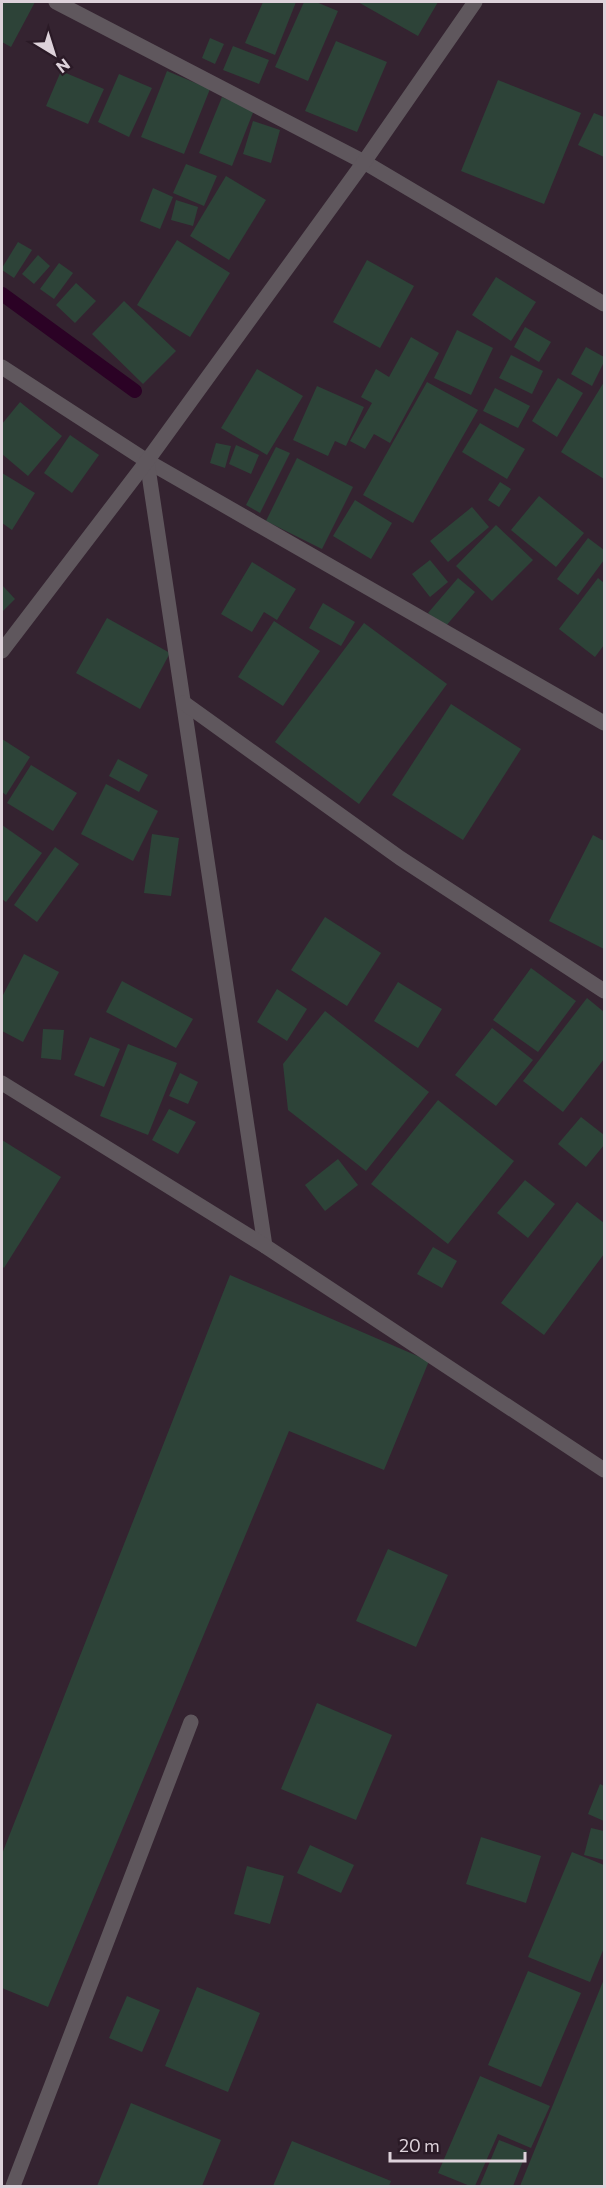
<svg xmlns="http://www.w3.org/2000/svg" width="606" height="2188" font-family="Commissioner,sans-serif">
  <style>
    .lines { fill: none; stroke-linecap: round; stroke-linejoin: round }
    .stream { stroke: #2b0225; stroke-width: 14 }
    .building { fill: #2d4338 }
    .service { stroke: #5f575d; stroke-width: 15 }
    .minor { stroke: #5f575d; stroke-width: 15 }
  </style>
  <rect width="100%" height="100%" fill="#342330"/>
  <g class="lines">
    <path class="stream" d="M2 294 135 391"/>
  </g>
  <g class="building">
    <path d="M2 2H35L11 47 2 42Z"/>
    <path d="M263 2H296L275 55 245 43Z"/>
    <path d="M304 2H316L338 11 308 81 275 67Z"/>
    <path d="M358 2H438L418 36Z"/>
    <path d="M210 38 224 44 215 64 202 58Z"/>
    <path d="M336 41 387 62 357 132 305 111Z"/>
    <path d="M233 46 269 60 259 84 223 70Z"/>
    <path d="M61 71 104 89 88 124 46 106Z"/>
    <path d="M167 71 210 89 184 154 141 137Z"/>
    <path d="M119 74 152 88 129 137 98 122Z"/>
    <path d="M498 80 581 113 544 204 461 171Z"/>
    <path d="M222 97 254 110 232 166 199 153Z"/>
    <path d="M594 113 604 117V157L578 145Z"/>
    <path d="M253 121 280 130 271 163 243 154Z"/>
    <path d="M186 164 217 176 204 206 173 193Z"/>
    <path d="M226 176 266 200 229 260 190 236Z"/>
    <path d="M153 188 173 197 160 229 140 221Z"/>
    <path d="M176 200 198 207 193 226 171 220Z"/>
    <path d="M177 240 230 273 190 337 137 305Z"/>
    <path d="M18 242 32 250 14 278 2 270V268Z"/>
    <path d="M38 255 50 266 34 284 22 274Z"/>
    <path d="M367 260 414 286 380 348 333 322Z"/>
    <path d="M59 263 73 273 54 299 40 289Z"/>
    <path d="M496 277 536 302 511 341 472 315Z"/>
    <path d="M76 283 96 301 75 323 56 305Z"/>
    <path d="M124 301 176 351 143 384 92 334Z"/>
    <path d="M525 327 551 342 539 362 514 347Z"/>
    <path d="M457 330 493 348 471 395 434 378Z"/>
    <path d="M411 337 439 353 390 443 374 434 365 449 350 441 372 403 361 397 376 369 389 377Z"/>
    <path d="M586 347 604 357V362L592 386 571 374Z"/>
    <path d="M511 355 543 371 532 394 499 378Z"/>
    <path d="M257 369 303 396 267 455 221 428Z"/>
    <path d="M558 378 583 393 557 437 532 421Z"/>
    <path d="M427 382 478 410 413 523 363 495Z"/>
    <path d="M604 382V479L561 452Z"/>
    <path d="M317 386 364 407 346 446 335 441 328 456 293 440Z"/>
    <path d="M495 388 530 406 518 428 483 411Z"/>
    <path d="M20 402 62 436 28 476 2 454V424Z"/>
    <path d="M480 423 525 449 507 479 462 452Z"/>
    <path d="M70 435 99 455 72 493 44 473Z"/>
    <path d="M216 443 231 446 225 468 210 463Z"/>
    <path d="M236 445 259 455 251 474 229 464Z"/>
    <path d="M276 447 290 453 260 513 246 505Z"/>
    <path d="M297 458 353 487 322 549 266 521Z"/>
    <path d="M2 473 35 493 12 530 2 523Z"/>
    <path d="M500 482 511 489 499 507 488 500Z"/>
    <path d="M539 496 584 533 556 567 511 530Z"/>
    <path d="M355 500 392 523 371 559 333 536Z"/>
    <path d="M472 507 489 527 448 562 430 541Z"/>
    <path d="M496 525 533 560 492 601 456 566Z"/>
    <path d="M588 538 604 550V560L578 595 557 579Z"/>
    <path d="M430 560 448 582 430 597 412 574Z"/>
    <path d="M252 562 296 589 277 620 264 612 252 632 221 614Z"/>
    <path d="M458 578 475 592 445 627 428 613Z"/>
    <path d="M598 578 604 583V645L595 657 559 629Z"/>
    <path d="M2 585 15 599 2 612Z"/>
    <path d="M323 603 355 622 341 646 309 628Z"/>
    <path d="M107 618 170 653 140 709 76 673Z"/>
    <path d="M274 621 320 651 283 706 238 677Z"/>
    <path d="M364 623 447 684 359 804 275 742Z"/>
    <path d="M451 704 521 749 463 840 392 795Z"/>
    <path d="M2 739 30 757 6 795 2 792Z"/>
    <path d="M118 759 148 775 139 792 109 776Z"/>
    <path d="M31 765 77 793 53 831 7 803Z"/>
    <path d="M106 784 158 811 133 861 81 834Z"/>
    <path d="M2 825 42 853 6 902 2 899Z"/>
    <path d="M152 834 179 838 171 896 144 893Z"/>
    <path d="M593 835 604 841V949L549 921Z"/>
    <path d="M55 847 79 864 37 922 14 905Z"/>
    <path d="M325 917 381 953 347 1006 291 970Z"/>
    <path d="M24 954 59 972 23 1042 2 1031V997Z"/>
    <path d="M531 968 576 1001 538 1052 493 1020Z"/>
    <path d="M122 981 193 1019 176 1048 106 1012Z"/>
    <path d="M398 982 442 1009 418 1048 374 1021Z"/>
    <path d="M277 989 307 1009 287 1041 257 1022Z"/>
    <path d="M587 998 604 1012V1059L563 1112 523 1081Z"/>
    <path d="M325 1011 429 1092 366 1171 288 1110 283 1064Z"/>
    <path d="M492 1028 533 1060 496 1106 455 1075Z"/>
    <path d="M43 1029 64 1030 61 1060 41 1058Z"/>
    <path d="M90 1037 120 1049 104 1087 74 1075Z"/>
    <path d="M128 1044 177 1063 148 1135 100 1116Z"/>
    <path d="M180 1073 198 1082 188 1104 169 1096Z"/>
    <path d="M438 1100 514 1161 448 1244 371 1184Z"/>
    <path d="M169 1109 196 1122 178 1154 152 1140Z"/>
    <path d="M581 1117 604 1135V1145L586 1167 558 1144Z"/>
    <path d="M2 1140 61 1177 4 1268 2 1266Z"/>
    <path d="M338 1159 358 1185 325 1211 305 1185Z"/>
    <path d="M525 1180 555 1204 528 1238 497 1213Z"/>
    <path d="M577 1202 604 1223V1254L544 1335 501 1303Z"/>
    <path d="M433 1247 457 1261 442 1288 417 1274Z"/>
    <path d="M230 1275 429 1361 384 1470 289 1431 48 2007 2 1988V1854Z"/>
    <path d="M388 1549 448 1575 416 1647 356 1621Z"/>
    <path d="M317 1703 392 1735 356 1820 281 1789Z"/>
    <path d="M600 1784 604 1786V1821L588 1814Z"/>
    <path d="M591 1828 604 1831V1860L584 1855Z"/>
    <path d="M481 1837 541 1856 526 1903 466 1884Z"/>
    <path d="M310 1845 354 1865 341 1893 297 1873Z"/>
    <path d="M572 1852 604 1865V1948L590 1982 528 1957Z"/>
    <path d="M247 1866 284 1876 270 1924 234 1914Z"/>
    <path d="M528 1971 581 1993 541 2087 488 2065Z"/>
    <path d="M604 1979V2186H520Z"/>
    <path d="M197 1987 260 2013 228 2092 165 2066Z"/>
    <path d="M127 1996 160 2010 142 2052 109 2038Z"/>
    <path d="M480 2076 550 2106 531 2148 498 2134 475 2186H470L438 2173Z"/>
    <path d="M131 2103 221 2140 202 2186H97Z"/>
    <path d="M499 2140 527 2151 513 2186H484L480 2185Z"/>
    <path d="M292 2141 391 2181 389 2186H273Z"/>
  </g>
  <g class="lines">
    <path class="service" d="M13 2186 191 1722"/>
    <g class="minor">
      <path d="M56 2 364 162 604 304"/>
      <path d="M2 367 147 461 604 723"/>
      <path d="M147 461 265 1246"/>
      <path d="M2 651 147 461 364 162 475 2"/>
      <path d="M184 703 400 858 604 991"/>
      <path d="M2 1083 265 1246 604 1470"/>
    </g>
  </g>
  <rect width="606" height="2188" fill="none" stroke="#ddd2da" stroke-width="6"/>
  <g transform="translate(54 54) rotate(142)" stroke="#2a1a26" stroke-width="4.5" paint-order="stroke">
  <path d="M0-4.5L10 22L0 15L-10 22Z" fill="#ddd2da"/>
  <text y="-9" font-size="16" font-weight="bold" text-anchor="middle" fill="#ddd2da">N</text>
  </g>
  <path d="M390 2152v9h135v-9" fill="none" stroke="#ddd2da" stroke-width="3"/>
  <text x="399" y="2152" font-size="18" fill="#ddd2da" stroke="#2a1a26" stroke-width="4.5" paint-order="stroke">20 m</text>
</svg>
